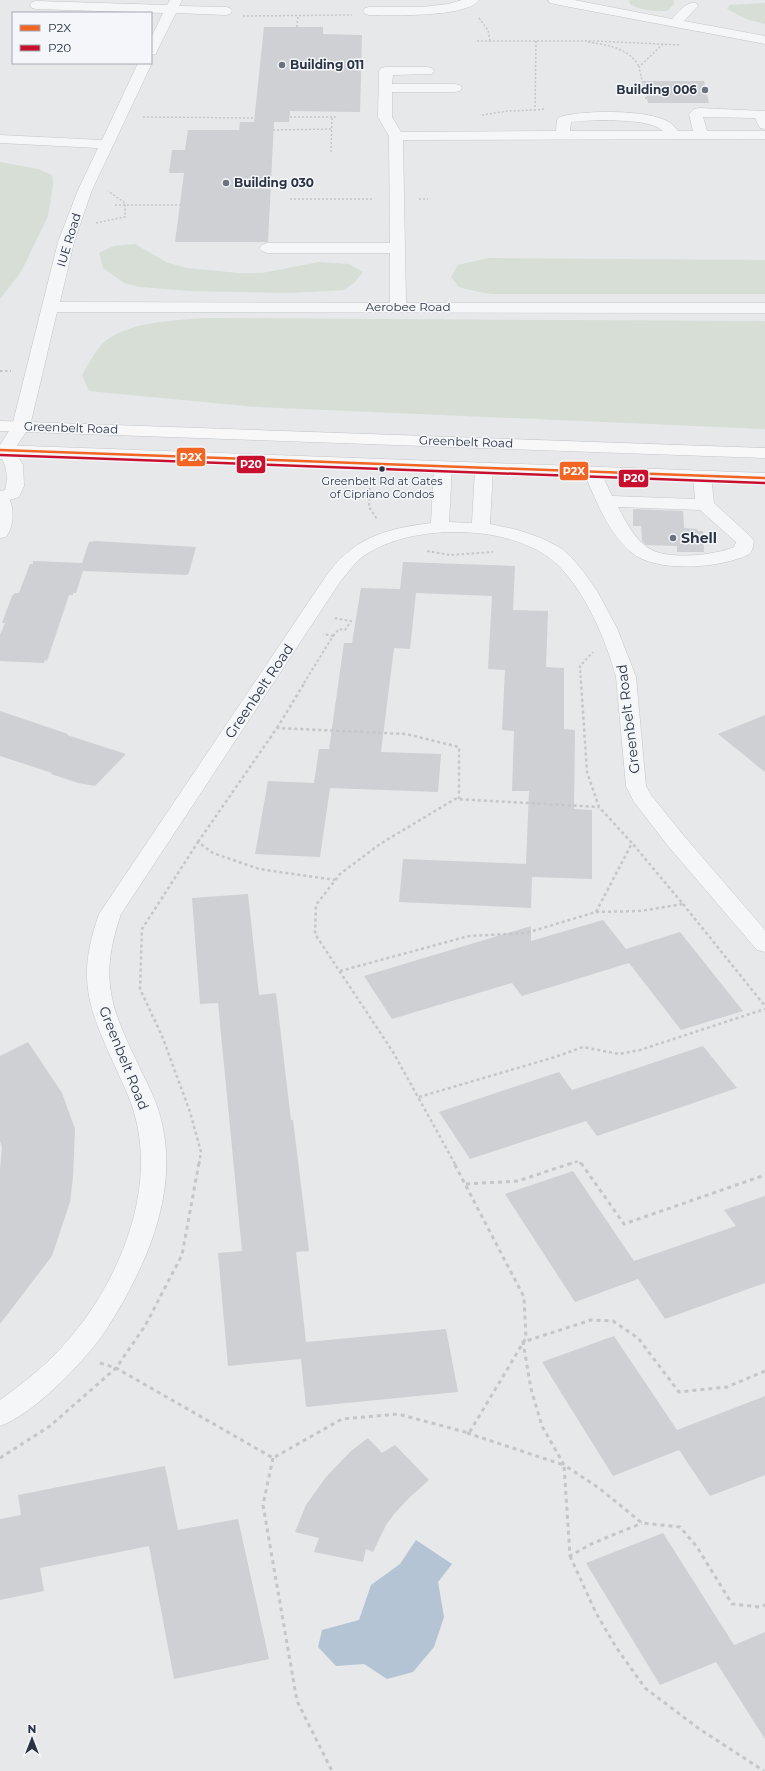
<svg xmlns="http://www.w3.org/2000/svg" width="765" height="1771" font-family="Montserrat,sans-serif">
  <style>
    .green { fill: #d6ded6 }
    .water { fill: #b4c4d5 }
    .building { fill: #ced0d3 }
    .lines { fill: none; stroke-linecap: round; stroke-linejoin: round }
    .minor-casing { stroke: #c4c6c8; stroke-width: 1 }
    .major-casing { stroke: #c2c5c8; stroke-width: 1 }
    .path-far3 { stroke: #c5c6ca; stroke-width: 1.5; stroke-dasharray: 2 2; stroke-linecap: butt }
    .path-far2 { stroke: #c5c6ca; stroke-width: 2; stroke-dasharray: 2.5 2.5; stroke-linecap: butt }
    .path-far1 { stroke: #c5c6ca; stroke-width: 2.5; stroke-dasharray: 3 3; stroke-linecap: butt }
    .path { stroke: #c5c6ca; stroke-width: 3; stroke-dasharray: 4 4; stroke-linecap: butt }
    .minor { fill: #f5f6f7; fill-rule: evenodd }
    .major { fill: #f8f8f8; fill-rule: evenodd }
    .bus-1-casing { stroke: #f4f6f9; stroke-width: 5 }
    .bus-2-casing { stroke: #f4f6f9; stroke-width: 5 }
    .bus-1 { stroke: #f26522; stroke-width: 2.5 }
    .bus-2 { stroke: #c8102e; stroke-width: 2.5 }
    .poi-dot { fill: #6c737f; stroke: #f4f6f9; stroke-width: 1.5 }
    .bus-dot { fill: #2b3445; stroke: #f4f6f9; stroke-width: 1.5 }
    .labels { text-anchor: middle; stroke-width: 3; stroke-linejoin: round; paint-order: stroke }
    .far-bus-label { font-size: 11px; fill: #2b3445; stroke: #f4f6f9 }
    .far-poi-label { font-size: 12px; font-weight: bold; fill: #2b3445; stroke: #f4f6f9; text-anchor: start }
    .far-street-label { font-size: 12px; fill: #2b3445; stroke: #f4f6f9 }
    .poi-label { font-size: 14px; font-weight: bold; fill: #2b3445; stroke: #f4f6f9; text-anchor: start }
    .street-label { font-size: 14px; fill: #2b3445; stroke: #f4f6f9 }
    .line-badge { stroke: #f4f6f9; stroke-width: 1.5 }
    .badge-label { font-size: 11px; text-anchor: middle; font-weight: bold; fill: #fff }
  </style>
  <rect width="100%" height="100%" fill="#e6e8ea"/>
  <g class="green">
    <path d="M629 0H674V4L667 11C654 11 641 11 630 4Z"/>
    <path d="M765 3V24L746 19 727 9 730 5Z"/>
    <path d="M0 162 38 169 52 175 53 184 48 216 21 272 0 299Z"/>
    <path d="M135 244 166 262 187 268 238 273H262L319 262 349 264 363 272 354 283 344 290 290 293 191 291 140 287 124 283 103 268 99 253 114 246Z"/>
    <path d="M488 258 765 260V294H492L474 291 459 287 451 277 458 265Z"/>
    <path d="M204 318 765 321V429L257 407 89 391 82 375C88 365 94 353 102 344 127 321 172 321 204 318Z"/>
  </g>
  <path class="water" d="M416 1540 452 1564 438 1582 444 1617 434 1647 413 1672 387 1679 364 1664 336 1666 318 1647 322 1630 359 1620 371 1585 400 1564Z"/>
  <g class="building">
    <path d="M264 27H323V34L362 35 360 112 290 111 289 122H274L268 242H175L184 173H169L172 150H185L188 130H239L240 122H254Z"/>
    <path d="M643 81H704L709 103H648Z"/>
    <path d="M633 509 683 511 684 528 697 529 698 531H703L704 552H677V546L646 545 642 541 641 526H633Z"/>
    <path d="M95 541 196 547 189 573 187 575 83 571 76 593H73V595H69L47 661 45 660 44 663 0 661V635L5 623H2L12 596 15 593H19L30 564H33V561L82 563 89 542Z"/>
    <path d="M403 562 515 566 513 610 548 611 546 667 564 668V729L575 730 574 809 592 810V879L532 877 531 908 399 902 403 859 526 864 529 791H512L514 731 502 730 505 670 488 669 492 596 416 593 410 649 394 648 381 752 441 754 438 792 330 788 320 857 255 854 268 781 314 783 319 749H329L344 643H352L361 588 400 589Z"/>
    <path d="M0 711 68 734 67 735 126 754 95 786 78 783 51 774 52 773 0 756Z"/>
    <path d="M765 715V772L718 734Z"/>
    <path d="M248 894 259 995 276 993 291 1120H293L309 1251 296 1252 306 1342 446 1329 458 1392 306 1407 301 1359 228 1366 218 1253 242 1251 218 1003 200 1004 192 898Z"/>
    <path d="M603 920 626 949 680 932 743 1011 681 1030 629 963 522 996 512 983 392 1019 364 976 531 926V941Z"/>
    <path d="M28 1042 62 1093 75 1129 73 1177 70 1202 52 1256 0 1324V1170L2 1147 0 1141V1056Z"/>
    <path d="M703 1046 737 1088 597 1136 586 1121 470 1159 439 1112 559 1072 572 1090Z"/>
    <path d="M573 1171 634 1261 736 1226 724 1210 765 1196V1283L665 1319 638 1279 575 1302 505 1194Z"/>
    <path d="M614 1336 677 1430 765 1396V1475L710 1496 679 1450 613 1476 542 1362Z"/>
    <path d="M368 1438 382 1453 395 1445 429 1480 410 1497 394 1514 386 1525 373 1552 366 1549 363 1562 314 1552 319 1538 295 1532 306 1505 326 1477 351 1451Z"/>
    <path d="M165 1466 178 1530 238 1519 269 1659 174 1679 149 1546 40 1568 44 1591 0 1600V1519L21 1515 18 1495Z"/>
    <path d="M663 1533 734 1645 765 1632V1739L716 1662 660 1685 586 1563Z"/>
  </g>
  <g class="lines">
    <g class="minor-casing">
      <g id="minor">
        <path d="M170 0H182L179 6 226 7 230 8 232 11 230 14 226 15 176 13 157 51 156 54 151 55V38L163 13 36 9 32 8 30 5 32 2 36 1 167 5Z"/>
        <path d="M462 0H479C467 18 390 15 369 15L365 14 363 11 365 8 369 7H422L448 4Z"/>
        <path d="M548 0H574L672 19C679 12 686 1 696 3L698 6 684 21 765 36V44L554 4 550 3Z"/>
        <path d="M151 62 152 63 92 190 74 242 60 302 390 303V253H267L262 251 259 248 262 245 267 243H390L389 136 378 117 379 71 381 68 386 67H427L432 68 434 71 432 74 393 75 392 84H455L460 85 462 88 460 91 455 92H392V117L401 132 556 131 557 120 559 117C583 110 647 109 669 122 673 124 675 128 678 131H693L689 114 694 109 699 108 765 111V129L760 128 755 118 703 117 707 131H765V139L403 140 406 303H765V313L57 312 30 426 14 450 23 465 24 486 19 497 10 500C14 512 14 526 6 537L0 538V491L5 490C8 480 7 467 2 459H0V445L12 426 58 242 78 190 98 148 0 143V135L102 140 138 63ZM597 120C615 121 650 119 663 131H570L571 122Z"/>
        <path d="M443 462 449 463 452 467 449 522 472 523 475 469 478 465 484 464 490 465 493 469 490 524 518 530 541 538 561 548 572 558 583 571 597 591 617 628 636 677 646 786 651 795 684 836 765 930V952L757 950 668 846 634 802 626 786 616 677C606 640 586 593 558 565 516 524 418 523 370 552 357 559 349 571 340 582L121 914C99 978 110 1006 138 1064 144 1078 152 1091 157 1106 184 1184 148 1264 106 1330 87 1359 33 1415 0 1426V1400C22 1384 44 1367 62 1347 118 1286 160 1188 132 1106 127 1091 120 1078 114 1064 87 1005 77 977 99 914L324 579C352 538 384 529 431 523L434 467 437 463Z"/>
        <path d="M593 467 599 468 612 496 695 499 693 476 696 472 702 471 708 472 711 476 714 503 751 537 754 541C753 545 753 549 751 552 747 557 739 558 734 560 707 568 654 572 631 552 608 533 595 499 584 472L587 468ZM618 507 700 510 736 542 734 547C716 555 671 560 652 550 636 542 626 522 618 507Z"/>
      </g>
    </g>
    <g class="major-casing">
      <g id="major">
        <path d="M0 421 765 448V458L0 431Z"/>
        <path d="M0 445 765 473V483L0 455Z"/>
      </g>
    </g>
    <g class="path-far3">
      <path d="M243 16 352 15"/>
      <path d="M479 18 488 30 490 41"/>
      <path d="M297 27 298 15"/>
      <path d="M477 41H596L680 45"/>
      <path d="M536 41 535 110 545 109"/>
      <path d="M588 42C607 45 630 48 639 67"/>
      <path d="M646 99 639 67 664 43"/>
      <path d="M482 115 508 111 535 110"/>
      <path d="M143 117 255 118"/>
      <path d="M290 117H337"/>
      <path d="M273 130 332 129"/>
      <path d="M331 152 332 117"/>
      <path d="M290 199H374"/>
      <path d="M419 199H428"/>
      <path d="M115 205H180"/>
      <path d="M96 223 125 217V203L108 191"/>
    </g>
    <g class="path-far2">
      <path d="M0 371H11"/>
      <path d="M370 483 369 507 377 519"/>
      <path d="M427 551 450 555 493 552"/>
      <path d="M333 636 339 629 345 630 351 621 334 618"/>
      <path d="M304 683 333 636 323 634"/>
      <path d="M581 683 580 666 593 652"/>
    </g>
    <g class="path-far1">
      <path d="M277 728 305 682"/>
      <path d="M198 842 277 728 406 734 459 747V799"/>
      <path d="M683 904 765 1006"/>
      <path d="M596 912 640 911 683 904 632 843"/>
      <path d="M340 971 469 936 526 933 596 912 632 843 599 807 587 772 581 682"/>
      <path d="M419 1097 555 1057 583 1047 619 1054 640 1050 765 1009"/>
      <path d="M199 1164 201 1152 190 1112 162 1036 140 989 142 929 198 842 213 853 259 869 335 880"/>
      <path d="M455 1164 393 1052 315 934 316 905 340 874 380 844 455 799 599 807"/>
      <path d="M569 1164 579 1161 581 1164"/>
    </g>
    <g class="path">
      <path d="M581 1163 624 1224 765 1175"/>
      <path d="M466 1184 518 1181 572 1163"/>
      <path d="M100 1363 116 1368 273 1458 342 1419 398 1414 469 1433 526 1338 524 1297 454 1163"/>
      <path d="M765 1371 727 1387 679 1392 638 1338 613 1321 591 1320 523 1342 531 1389 542 1426 564 1465 599 1488 642 1523 680 1527 697 1547 732 1604 760 1607 765 1605"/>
      <path d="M467 1433 564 1465 570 1556 591 1544 642 1523"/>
      <path d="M0 1458 50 1426 116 1368 145 1326 182 1255 199 1163"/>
      <path d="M273 1458 263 1505 297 1701 332 1771"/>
      <path d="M570 1556 596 1613 616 1647 645 1688 698 1728 764 1771"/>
    </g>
    <use href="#minor" class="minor"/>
    <use href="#major" class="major"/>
    <g class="bus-1-casing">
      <path id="bus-1" d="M0 450 765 478"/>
    </g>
    <g class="bus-2-casing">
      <path id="bus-2" d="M0 455 765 483"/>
    </g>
    <use href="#bus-1" class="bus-1"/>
    <use href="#bus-2" class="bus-2"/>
  </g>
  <g class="poi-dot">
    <circle cx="282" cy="65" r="4"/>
    <circle cx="705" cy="90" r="4"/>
    <circle cx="226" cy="183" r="4"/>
    <circle cx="673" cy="538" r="4"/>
  </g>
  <circle class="bus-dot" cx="382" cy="469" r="3.5"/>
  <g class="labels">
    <g class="far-bus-label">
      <text x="382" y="485">Greenbelt Rd at Gates<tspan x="382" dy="13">of Cipriano Condos</tspan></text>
    </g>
    <g class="far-poi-label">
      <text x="290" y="69">Building 011</text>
      <text x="697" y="94" text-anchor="end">Building 006</text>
      <text x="234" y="187">Building 030</text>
    </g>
    <g class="far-street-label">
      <text transform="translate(69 240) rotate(-73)" y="4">IUE Road</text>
      <text x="408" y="311">Aerobee Road</text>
      <text transform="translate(71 428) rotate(2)" y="4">Greenbelt Road</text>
      <text transform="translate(466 442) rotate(2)" y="4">Greenbelt Road</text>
    </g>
    <g class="poi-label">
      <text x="681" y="543">Shell</text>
    </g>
    <g class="street-label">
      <text transform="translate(259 691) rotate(-56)" y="5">Greenbelt Road</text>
      <text transform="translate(628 719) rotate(-97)" y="5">Greenbelt Road</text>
      <text transform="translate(124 1058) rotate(68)" y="5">Greenbelt Road</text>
    </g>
  </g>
  <g class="line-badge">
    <rect x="176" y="447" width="30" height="20" rx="4" fill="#f26522"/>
    <rect x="236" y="455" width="30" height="19" rx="4" fill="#c8102e"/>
    <rect x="559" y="461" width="30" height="20" rx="4" fill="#f26522"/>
    <rect x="618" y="469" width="31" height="19" rx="4" fill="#c8102e"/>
  </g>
  <g class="badge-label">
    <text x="191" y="461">P2X</text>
    <text x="251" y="468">P20</text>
    <text x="574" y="475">P2X</text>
    <text x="634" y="482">P20</text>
  </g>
  <rect x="12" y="12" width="140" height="52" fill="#f4f6f9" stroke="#a4a8b1"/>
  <rect x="20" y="25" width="20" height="6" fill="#f26522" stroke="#a4a8b1"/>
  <text x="48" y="32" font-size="12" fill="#2b3445">P2X</text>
  <rect x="20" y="45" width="20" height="6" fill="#c8102e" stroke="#a4a8b1"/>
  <text x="48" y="52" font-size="12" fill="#2b3445">P20</text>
  <g transform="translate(32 1739)" stroke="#f4f6f9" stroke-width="3" paint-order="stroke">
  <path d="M0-3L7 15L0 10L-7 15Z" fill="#2b3445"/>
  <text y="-6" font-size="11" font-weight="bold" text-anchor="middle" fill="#2b3445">N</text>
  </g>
</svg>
